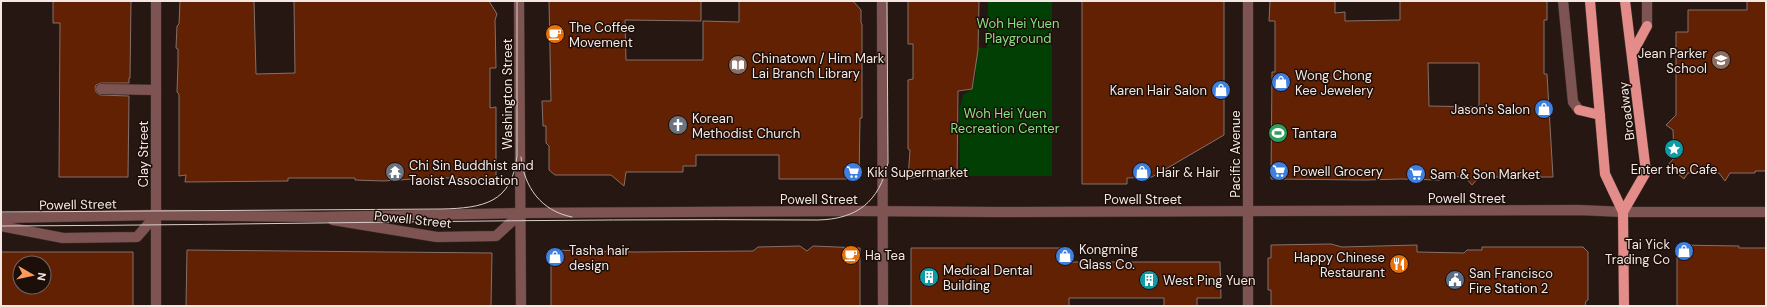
<svg xmlns="http://www.w3.org/2000/svg" width="1767" height="307" font-family="'DM Sans',sans-serif">
  <style>
    .green { fill: #023f05 }
    .building { fill: #622103; stroke: #84716a; fill-rule: evenodd }
    .lines { fill: none; stroke-linecap: round; stroke-linejoin: round }
    .minor-casing { stroke: #43342f; stroke-width: 11 }
    .major-casing { stroke: #43342f; stroke-width: 11 }
    .minor { stroke: #7e5452; stroke-width: 10 }
    .major { stroke: #e38c89; stroke-width: 10 }
    .tram { stroke: #daceca; stroke-width: 1 }
    .labels { text-anchor: middle; stroke-width: 3; stroke-linejoin: round; paint-order: stroke }
    .park-label { font-size: 13px; fill: #87e384; stroke: #1c0e09 }
    .poi-label { font-size: 13px; fill: #f3e8e4; stroke: #1c0e09; text-anchor: start }
    .street-label { font-size: 13px; fill: #f3e8e4; stroke: #1c0e09 }
  </style>
  <rect width="100%" height="100%" fill="#261712"/>
  <path class="green" d="M988 1H1052V176H960L959 111 963 95 972 89 976 74 973 47 987 48Z"/>
  <g class="building">
    <path d="M53 1H131L130 78H129V83H101L96 85 95 88 96 92 100 95 129 96 128 177H59L60 23H53Z"/>
    <path d="M180 1H254L256 74 295 73 294 1H489L497 14 495 20 496 68H490V108L496 107V178H429L383 181 355 180V178H288V181L185 182 186 175 179 176V94L177 92 178 64V49L176 48 177 26 179 24Z"/>
    <path d="M549 1H701V21L625 20 626 60H703V21L739 22V1H853L861 10V23L862 24V118H860L859 179H779V155H696V166H683V172H626L624 186 611 175H555L549 170V146L546 143V126H543L542 101H551Z"/>
    <path d="M908 1H979L978 50 972 89 958 91 957 178 933 179 929 174 908 179 910 150 908 149V80L913 79V44H908Z"/>
    <path d="M1082 1H1224V135L1152 177 1127 178V184H1082Z"/>
    <path d="M1270 1H1335V13L1345 12V21L1400 20V1H1547V20H1544V74H1547L1553 177H1479L1472 185 1465 177 1443 176 1440 180 1401 179 1365 180 1271 179 1272 72H1275V21H1269ZM1428 63H1479V107L1429 106Z"/>
    <path d="M1747 1H1766V171H1755V173H1730L1725 181 1719 173H1688L1684 179 1668 165 1674 158 1673 130 1666 125 1676 115V32H1688V10H1747Z"/>
    <path d="M1331 244 1342 247 1417 245V252L1464 253 1467 250H1482V247H1583L1588 252V300L1586 301 1585 306H1271V290H1268V258H1271V245Z"/>
    <path d="M1677 245 1739 246V248H1766V306H1677Z"/>
    <path d="M800 246 807 251 813 246 860 248V306H551V250L635 252 753 251 758 247Z"/>
    <path d="M911 248H1069V262H1220L1221 298H1197V306H1164V298H1069V306H911Z"/>
    <path d="M187 250 492 253 491 306H186Z"/>
    <path d="M1 252H133V306H1ZM20 263H44V287H20Z"/>
  </g>
  <g class="lines">
    <g class="minor-casing">
      <g id="minor">
        <path d="M156 1V306"/>
        <path d="M519 1 521 306"/>
        <path d="M882 1 883 306"/>
        <path d="M1248 1V306"/>
        <path d="M1563 1 1573 102 1579 110"/>
        <path d="M1647 26V1"/>
        <path d="M101 89 156 90"/>
        <path d="M1 218 156 215 318 217 521 213 856 211 995 212 1579 210 1623 212H1766"/>
        <path d="M333 220 437 237 496 236 521 213"/>
        <path d="M1 226 63 238 137 237 156 215"/>
      </g>
    </g>
    <g class="major-casing">
      <g id="major">
        <path d="M1590 1 1605 174 1623 212 1624 306"/>
        <path d="M1632 54 1647 26"/>
        <path d="M1579 110 1600 115"/>
        <path d="M1623 212 1646 172 1625 1"/>
      </g>
    </g>
    <use href="#minor" class="minor"/>
    <use href="#major" class="major"/>
    <g class="tram">
      <path d="M521 157C524 187 541 211 572 217"/>
      <path d="M1 212 442 209C483 208 512 203 517 156V1"/>
      <path d="M1 226C273 225 545 218 818 220 857 219 879 202 888 163L887 1"/>
    </g>
  </g>
  <defs>
    <g id="cafe-disc" transform="scale(1)"><circle r="9.5" fill="#e8710a" stroke="#1c0e09"/><path d="M-5.5-4.5H6V0H3Q3 3.5 0 3.5H-2.5Q-5.5 3.5-5.5 0ZM3-3.2v2h1.7v-2ZM-6 4.5H4V6H-6Z" fill="#fff"/></g>
    <g id="school-disc" transform="scale(1)"><circle r="9.5" fill="#8d6e63" stroke="#1c0e09"/><path d="M0-5L7-2L0 1L-7-2ZM-4 1L0 2.5L4 1V4Q0 6-4 4Z" fill="#fff"/></g>
    <g id="library-disc" transform="scale(1)"><circle r="9.5" fill="#8d6e63" stroke="#1c0e09"/><path d="M-6-4Q-3-5.5-.7-3.5V5Q-3 3-6 4ZM6-4Q3-5.5 .7-3.5V5Q3 3 6 4Z" fill="#fff"/></g>
    <g id="shop-disc" transform="scale(1)"><circle r="9.5" fill="#3f7fe0" stroke="#1c0e09"/><path d="M-5-2.5h2.3a2.7 3.5 0 0 1 5.4 0H5L5.5 6h-11ZM-1.5-2.5h3a1.5 2.3 0 0 0-3 0Z" fill="#fff"/></g>
    <g id="church-disc" transform="scale(1)"><circle r="9.5" fill="#6b7280" stroke="#1c0e09"/><path d="M-1.2-6h2.4v3.5h3.3v2.4h-3.3V6h-2.4V-.1h-3.3v-2.4h3.3Z" fill="#fff"/></g>
    <g id="stadium-disc" transform="scale(1)"><circle r="9.5" fill="#2e9e5b" stroke="#1c0e09"/><path d="M0-5a6.5 5 0 1 0 0 10a6.5 5 0 1 0 0-10ZM-3.5-1.8h7v3.6h-7Z" fill="#fff"/></g>
    <g id="sight-disc" transform="scale(1)"><circle r="9.5" fill="#0f9aa8" stroke="#1c0e09"/><path d="M0-6L1.8-2.2L6-1.7L2.9 1.2L3.7 5.4L0 3.3L-3.7 5.4L-2.9 1.2L-6-1.7L-1.8-2.2Z" fill="#fff"/></g>
    <g id="supermarket-disc" transform="scale(1)"><circle r="9.5" fill="#3f7fe0" stroke="#1c0e09"/><path d="M-6-5.5h2.5l.6 2H6L4.5 2H-2.5L-4.4-4H-6ZM-1.5 3.2a1.3 1.3 0 1 0 .1 0ZM3 3.2a1.3 1.3 0 1 0 .1 0Z" fill="#fff"/></g>
    <g id="temple-disc" transform="scale(1)"><circle r="9.5" fill="#6b7280" stroke="#1c0e09"/><path d="M0-6L5-2H3V0L6.5 2.5H4V6H1.5V3h-3V6H-4V2.5H-6.5L-3 0V-2H-5Z" fill="#fff"/></g>
    <g id="restaurant-disc" transform="scale(1)"><circle r="9.5" fill="#e8710a" stroke="#1c0e09"/><path d="M-5-6h1v4h1v-4h1v4h1v-4h1v5L-1.5 .5V6h-2V.5L-5-1ZM5-6V6H3V1.5H1.5Q1.5-4 5-6Z" fill="#fff"/></g>
    <g id="building-disc" transform="scale(1)"><circle r="9.5" fill="#0f9aa8" stroke="#1c0e09"/><path d="M-4-6H4V6H1V3H-1V6H-4ZM-2.5-4.3h1.7v1.8h-1.7ZM.8-4.3h1.7v1.8H.8ZM-2.5-1h1.7V.8h-1.7ZM.8-1h1.7V.8H.8Z" fill="#fff"/></g>
    <g id="civic-disc" transform="scale(1)"><circle r="9.5" fill="#5c6f8a" stroke="#1c0e09"/><path d="M-.6-6.5H3V-4.5H.6V-3L4-1V1h2V6H-6V1h2V-1L-.6-3ZM-1.2 2.5V6h2.4V2.5Z" fill="#fff"/></g>
  </defs>
  <g fill-rule="evenodd">
    <use href="#cafe-disc" x="555" y="34"/>
    <use href="#school-disc" x="1721" y="60"/>
    <use href="#library-disc" x="738" y="65"/>
    <use href="#shop-disc" x="1281" y="82"/>
    <use href="#shop-disc" x="1221" y="90"/>
    <use href="#shop-disc" x="1544" y="109"/>
    <use href="#church-disc" x="678" y="125"/>
    <use href="#stadium-disc" x="1278" y="133"/>
    <use href="#sight-disc" x="1674" y="149"/>
    <use href="#supermarket-disc" x="1279" y="171"/>
    <use href="#temple-disc" x="395" y="172"/>
    <use href="#supermarket-disc" x="853" y="172"/>
    <use href="#shop-disc" x="1142" y="172"/>
    <use href="#supermarket-disc" x="1416" y="174"/>
    <use href="#shop-disc" x="1684" y="251"/>
    <use href="#cafe-disc" x="851" y="255"/>
    <use href="#shop-disc" x="1065" y="256"/>
    <use href="#shop-disc" x="555" y="257"/>
    <use href="#restaurant-disc" x="1399" y="264"/>
    <use href="#building-disc" x="929" y="277"/>
    <use href="#building-disc" x="1149" y="280"/>
    <use href="#civic-disc" x="1455" y="280"/>
  </g>
  <g class="labels">
    <g class="park-label">
      <text x="1018" y="28">Woh Hei Yuen<tspan x="1018" dy="15">Playground</tspan></text>
      <text x="1005" y="118">Woh Hei Yuen<tspan x="1005" dy="15">Recreation Center</tspan></text>
    </g>
    <g class="poi-label">
      <text x="569" y="32">The Coffee<tspan x="569" dy="15">Movement</tspan></text>
      <text x="1707" y="58" text-anchor="end">Jean Parker<tspan x="1707" dy="15">School</tspan></text>
      <text x="752" y="63">Chinatown / Him Mark<tspan x="752" dy="15">Lai Branch Library</tspan></text>
      <text x="1295" y="80">Wong Chong<tspan x="1295" dy="15">Kee Jewelery</tspan></text>
      <text x="1207" y="95" text-anchor="end">Karen Hair Salon</text>
      <text x="1530" y="114" text-anchor="end">Jason's Salon</text>
      <text x="692" y="123">Korean<tspan x="692" dy="15">Methodist Church</tspan></text>
      <text x="1292" y="138">Tantara</text>
      <text x="409" y="170">Chi Sin Buddhist and<tspan x="409" dy="15">Taoist Association</tspan></text>
      <text x="1674" y="174" text-anchor="middle">Enter the Cafe</text>
      <text x="1293" y="176">Powell Grocery</text>
      <text x="867" y="177">Kiki Supermarket</text>
      <text x="1156" y="177">Hair &amp; Hair</text>
      <text x="1430" y="179">Sam &amp; Son Market</text>
      <text x="1670" y="249" text-anchor="end">Tai Yick<tspan x="1670" dy="15">Trading Co</tspan></text>
      <text x="1079" y="254">Kongming<tspan x="1079" dy="15">Glass Co.</tspan></text>
      <text x="569" y="255">Tasha hair<tspan x="569" dy="15">design</tspan></text>
      <text x="865" y="260">Ha Tea</text>
      <text x="1385" y="262" text-anchor="end">Happy Chinese<tspan x="1385" dy="15">Restaurant</tspan></text>
      <text x="943" y="275">Medical Dental<tspan x="943" dy="15">Building</tspan></text>
      <text x="1469" y="278">San Francisco<tspan x="1469" dy="15">Fire Station 2</tspan></text>
      <text x="1163" y="285">West Ping Yuen</text>
    </g>
    <g class="street-label">
      <text transform="translate(507 94) rotate(-90)" y="5">Washington Street</text>
      <text transform="translate(1626 111) rotate(-97)" y="5">Broadway</text>
      <text transform="translate(143 154) rotate(-90)" y="5">Clay Street</text>
      <text transform="translate(1235 154) rotate(-90)" y="5">Pacific Avenue</text>
      <text x="1467" y="203">Powell Street</text>
      <text x="819" y="204">Powell Street</text>
      <text x="1143" y="204">Powell Street</text>
      <text transform="translate(78 204) rotate(-1)" y="5">Powell Street</text>
      <text transform="translate(413 219) rotate(6)" y="5">Powell Street</text>
    </g>
  </g>
  <rect width="1767" height="307" fill="none" stroke="#f3e8e4" stroke-width="4"/>
  <g transform="translate(32 275) rotate(99)"><circle r="19" fill="#1c0e09" stroke="#726561"/>
  <path d="M0-3L7 15L0 10L-7 15Z" fill="#ff9b5a"/>
  <text y="-6" font-size="11" font-weight="bold" text-anchor="middle" fill="#f3e8e4">N</text>
  </g>
</svg>
